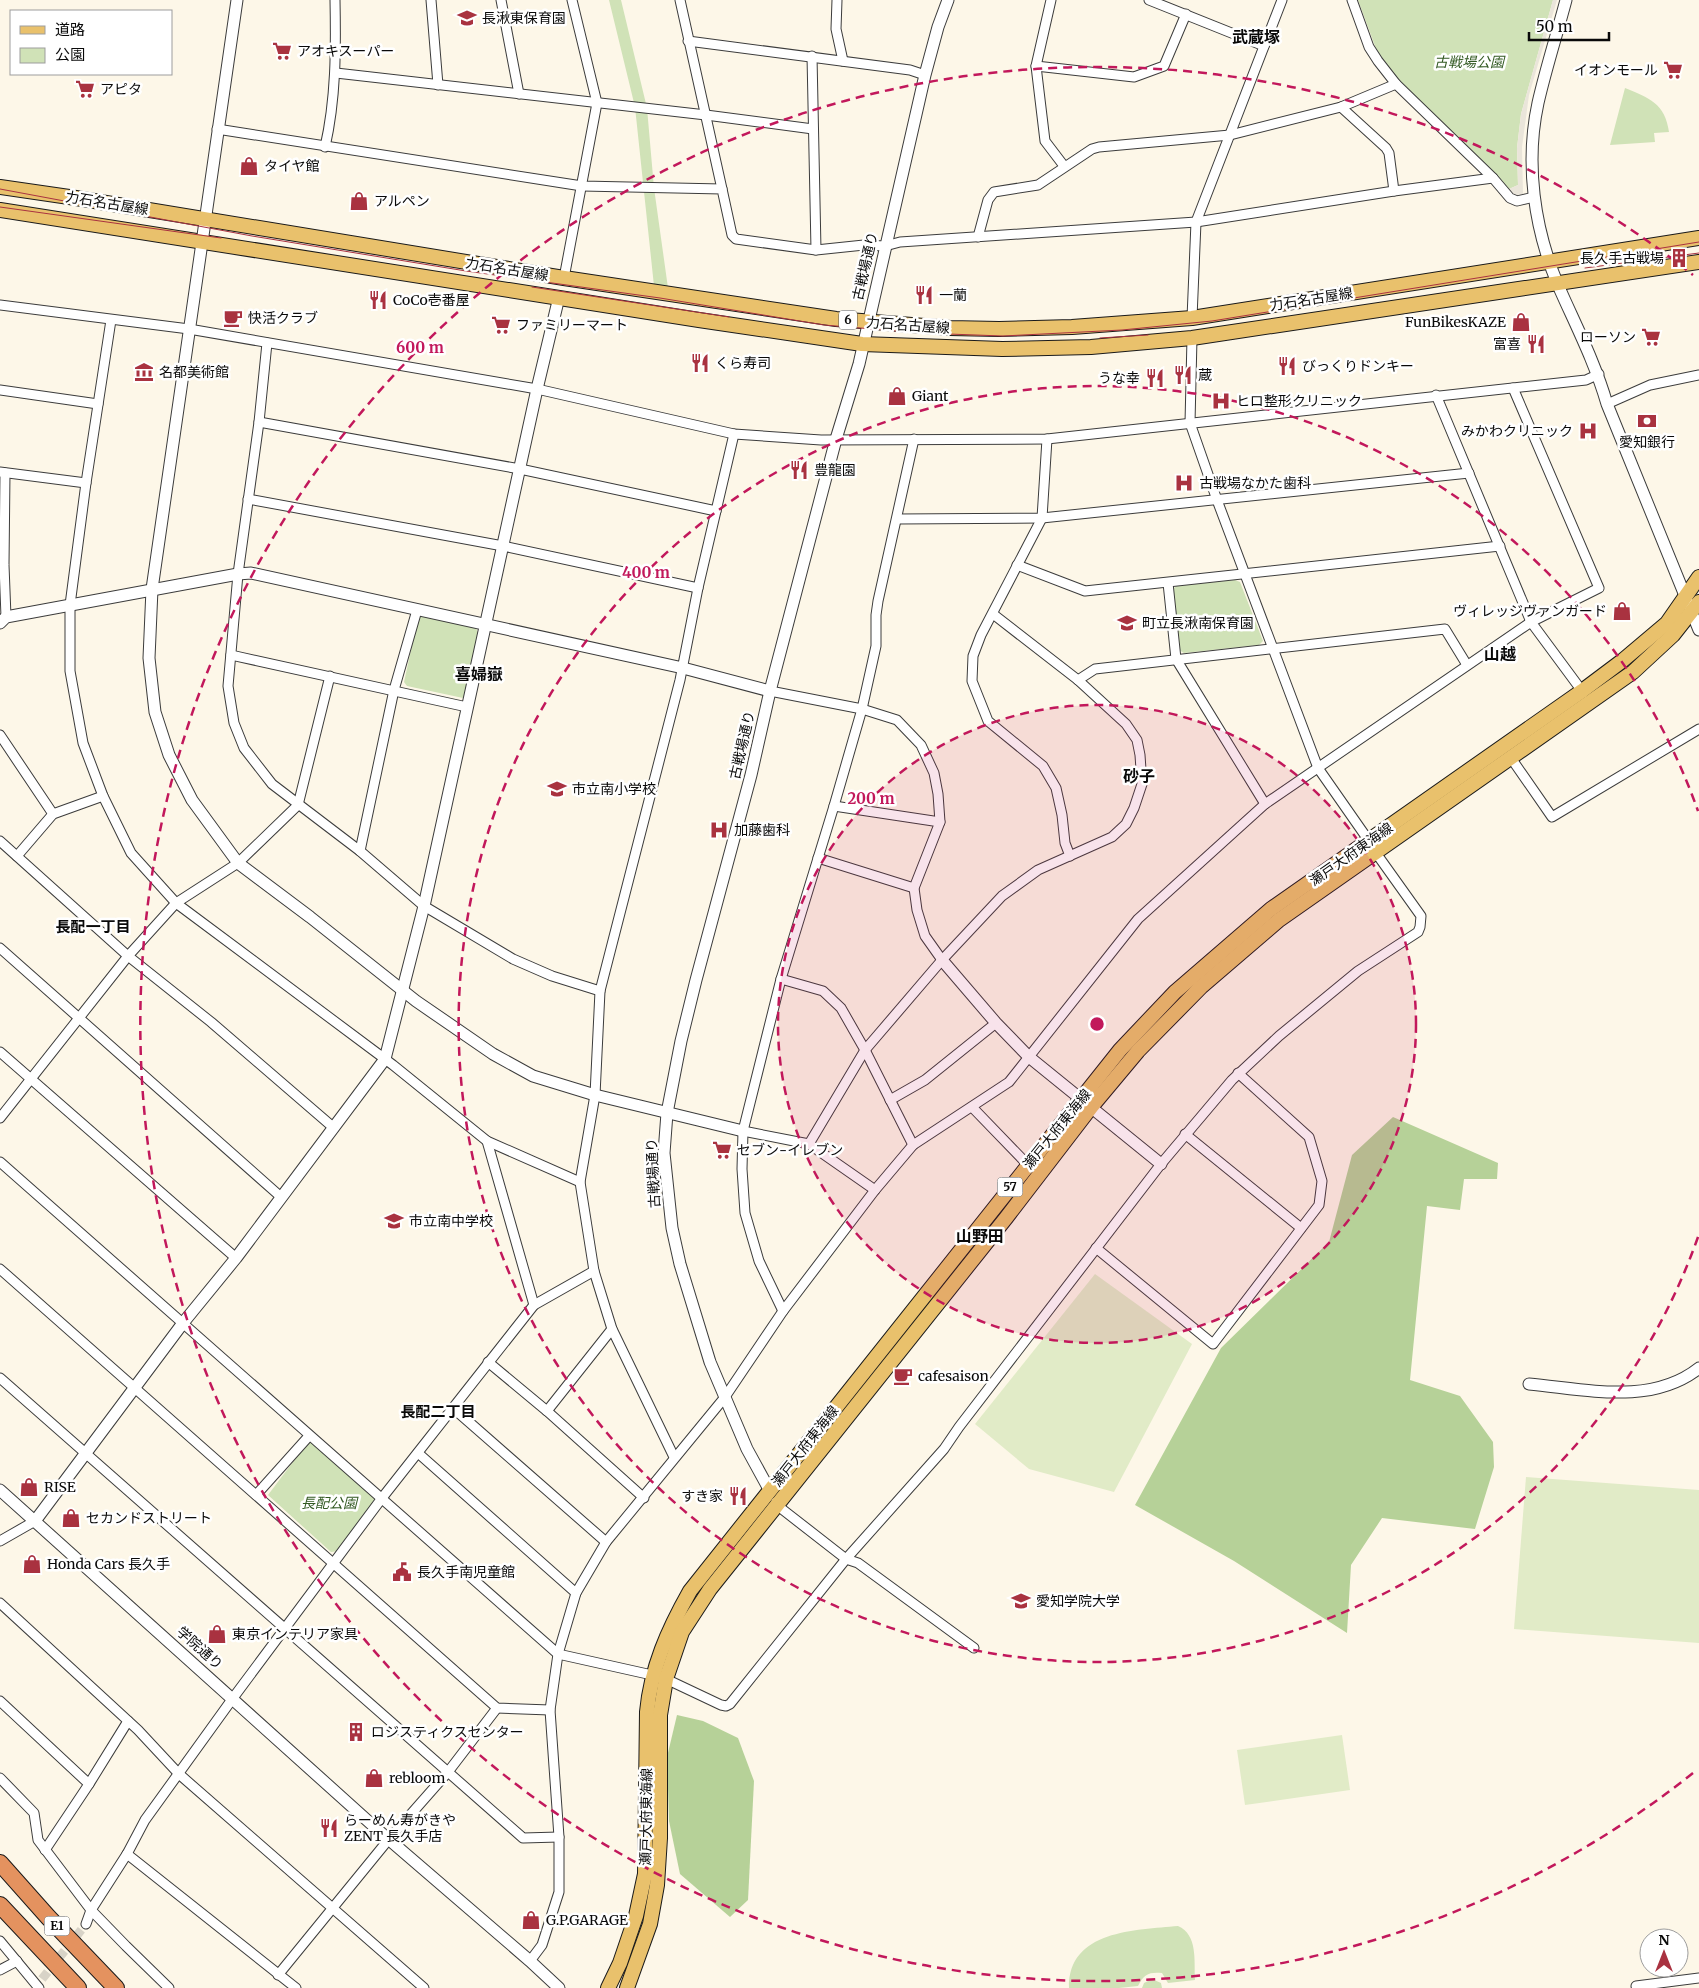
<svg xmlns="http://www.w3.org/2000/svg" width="1699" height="1988" font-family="Merriweather,'Noto Sans JP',serif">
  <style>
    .green { fill: #d0e2b7 }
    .forest { fill: #b6d198 }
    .pitch { fill: #e1ebc7 }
    .plaza { fill: #eae5da }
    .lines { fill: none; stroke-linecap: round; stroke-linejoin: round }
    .minor-tunnel { stroke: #d8d3c7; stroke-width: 9; stroke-dasharray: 9 4.5; stroke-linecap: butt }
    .minor-casing { stroke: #3c3c3c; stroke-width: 11 }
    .tertiary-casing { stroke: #3c3c3c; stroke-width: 13 }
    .primary-casing { stroke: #1a1a1a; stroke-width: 16 }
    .motorway-casing { stroke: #1a1a1a; stroke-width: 18 }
    .minor { stroke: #fff; stroke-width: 9 }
    .tertiary { stroke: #fff; stroke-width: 11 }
    .primary { stroke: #e9c16c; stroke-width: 14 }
    .motorway { stroke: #e4925f; stroke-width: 16 }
    .tram { stroke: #a93240; stroke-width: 1 }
    .ring { fill: none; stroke: #c2185b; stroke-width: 2.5; stroke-dasharray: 9 6 }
    .labels { text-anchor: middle; stroke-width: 5; stroke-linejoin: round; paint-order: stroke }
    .shield { fill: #fff; stroke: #535353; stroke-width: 1 }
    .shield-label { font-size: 12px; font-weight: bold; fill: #090909 }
    .poi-label { font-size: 14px; fill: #090909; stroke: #fff; text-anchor: start }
    .park-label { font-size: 14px; font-style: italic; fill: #325922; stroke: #fff }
    .street-label { font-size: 14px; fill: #090909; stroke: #fff }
    .neighbourhood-label { font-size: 15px; font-weight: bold; fill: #090909; stroke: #fff }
    .quarter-label { font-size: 16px; font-weight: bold; fill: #090909; stroke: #fff }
    .centre { fill: #c2185b; stroke: #fff; stroke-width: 2.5 }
    .ring-label { font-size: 15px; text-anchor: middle; font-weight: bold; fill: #c2185b; stroke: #fff; stroke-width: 5; stroke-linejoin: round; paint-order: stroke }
  </style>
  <rect width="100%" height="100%" fill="#fdf7e8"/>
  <g class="green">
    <path d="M609 0H621L647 108 654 188 668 288 654 286 635 107Z"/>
    <path d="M1358 0H1553L1521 114 1517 148 1518 185 1509 189 1407 90 1381 58 1375 46Z"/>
    <path d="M1625 88C1649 98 1665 103 1669 132L1654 133 1655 142 1610 145Z"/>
    <path d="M1235 580 1240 582 1263 641 1259 645 1184 653 1179 650 1172 590 1176 586Z"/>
    <path d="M421 616 475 626 478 633 466 696 463 698 407 686 404 682 418 618Z"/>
    <path d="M308 1442H311L374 1496 375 1501 340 1551 331 1552 268 1495Z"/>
    <path d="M1178 1926C1198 1935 1194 1960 1195 1980L1168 1983 1162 1973C1149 1972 1144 1974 1138 1986L1119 1988H1069C1068 1930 1136 1930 1178 1926Z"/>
    <path d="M1152 1979 1161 1983 1162 1988H1142L1144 1983Z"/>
  </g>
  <g class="forest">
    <path d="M1393 1117 1498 1163 1497 1179H1464L1460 1210 1427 1206 1410 1380 1460 1396 1493 1442 1494 1467 1475 1529 1382 1518 1351 1565 1347 1633 1234 1561 1135 1505 1221 1348 1329 1242 1352 1155Z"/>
    <path d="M677 1715 703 1721 738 1738 754 1781 748 1900 730 1917 680 1874 669 1821 667 1757Z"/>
  </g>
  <g class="pitch">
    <path d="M1095 1274 1192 1344 1114 1492 1029 1469 975 1424Z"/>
    <path d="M1526 1477 1699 1490V1643L1514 1629Z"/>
    <path d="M1342 1735 1350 1790 1245 1805 1237 1750Z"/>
  </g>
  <path class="plaza" d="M1553 0H1557L1529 95 1522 147 1523 195 1518 197 1509 189 1518 185 1517 148 1521 114Z"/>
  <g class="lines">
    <path class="minor-tunnel" d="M42 1979 86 1924"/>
    <g class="minor-casing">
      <g id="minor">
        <path d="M431 0 438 85"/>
        <path d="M501 0 519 94"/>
        <path d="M680 0 722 189"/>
        <path d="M837 0 836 29 843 61"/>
        <path d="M1051 0 1036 66 1045 141 1064 166"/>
        <path d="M1149 0 1264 46"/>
        <path d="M1352 0 1369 47 1378 61 1396 84 1493 178 1510 198 1517 201 1534 197"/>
        <path d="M688 41 910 70 925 75"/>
        <path d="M812 56 816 250"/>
        <path d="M1036 66 1134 77 1164 66 1186 14"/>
        <path d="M336 73 706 115 813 129"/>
        <path d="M1341 107 1386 148 1389 153 1394 191"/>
        <path d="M217 129 582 186 722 189 732 235 736 239 816 250 864 245 885 246 900 242 1196 222 1394 191 1493 178"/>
        <path d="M325 147C336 99 336 49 335 0"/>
        <path d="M978 237 988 200 994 192 1038 185 1092 149 1099 147 1230 135 1341 107 1396 84"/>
        <path d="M564 278 597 103 572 0"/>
        <path d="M0 305 189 329 537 389 734 434 821 440 1047 439 1586 380 1599 374"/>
        <path d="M1192 318 1196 222 1282 0"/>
        <path d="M111 320 86 483 70 605V671L83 743 103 796 131 853 176 903 393 1065 487 1141 580 1182"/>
        <path d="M1192 338 1190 423 1217 500 1318 768 1369 841"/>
        <path d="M267 343 259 422 238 574 228 686 234 723 244 748 272 784 360 851 424 906 513 959 552 976 600 991"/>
        <path d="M0 390 98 404"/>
        <path d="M1436 395 1531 622 1582 691"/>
        <path d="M1607 404 1650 385 1699 375"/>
        <path d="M259 422 520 469 716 511"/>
        <path d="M1047 439 1042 518 981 635 973 656 972 681 988 721 1043 766 1056 788 1062 815 1065 843 1070 856"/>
        <path d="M0 472 86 483"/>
        <path d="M5 473 4 565 6 617"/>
        <path d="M248 499 503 546 698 588"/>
        <path d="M897 519 1042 518 1469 473"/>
        <path d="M1017 565 1085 591 1500 546"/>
        <path d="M1168 583 1176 659 1265 804"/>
        <path d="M231 655 467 707"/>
        <path d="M1078 680 1095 669 1445 629 1467 665"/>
        <path d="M770 691 862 709 897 720 921 745 934 773 938 794 940 822 914 888 917 910 925 936 942 960"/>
        <path d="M0 735 53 814"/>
        <path d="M1511 758 1552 817 1699 729"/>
        <path d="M834 806 940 822"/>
        <path d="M0 841 128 956 211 1022 334 1128"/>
        <path d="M360 851 394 690 417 610"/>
        <path d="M17 856 53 814 103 796"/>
        <path d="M818 858 914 888"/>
        <path d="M0 948 281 1197"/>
        <path d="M781 979 823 991 841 1008 865 1050 913 1145"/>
        <path d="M0 1052 236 1258"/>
        <path d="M890 1100 925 1080 996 1023"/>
        <path d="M972 1107 1028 1165"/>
        <path d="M0 1118 128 956 176 903 238 863 298 805 330 676"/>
        <path d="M743 1131 809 1144 875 1190"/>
        <path d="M1185 1134 1301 1228"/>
        <path d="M487 1141 534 1305"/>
        <path d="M809 1144 865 1050 942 960 1002 896 1038 870 1112 837 1126 824 1134 808 1142 784 1140 755 1137 740 1126 724 1078 680 993 614"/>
        <path d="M0 1162 558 1654 652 1675"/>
        <path d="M1096 1248 1213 1344 1319 1205 1322 1181 1309 1137 1238 1073"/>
        <path d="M0 1269 497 1708 550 1710"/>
        <path d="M783 1311 759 1261 745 1213 742 1169 743 1131 781 979 834 806 862 709 876 646V615L878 601 914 439"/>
        <path d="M488 1362 547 1411 644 1498"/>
        <path d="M0 1378 523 1838 559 1837"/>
        <path d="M453 1408 606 1542"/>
        <path d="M547 1411 612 1329"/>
        <path d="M418 1453 576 1593"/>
        <path d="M674 1457 612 1329 594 1271 580 1182 595 1095 600 991 680 680 698 588 734 434"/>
        <path d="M256 1495 309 1436"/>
        <path d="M776 1502 778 1506 846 1559 858 1563 974 1648"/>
        <path d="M0 1541 35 1521"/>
        <path d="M0 1603 138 1730 179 1774 424 1988"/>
        <path d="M666 1679 721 1705 726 1706 730 1704 846 1559 944 1449 959 1427 1161 1164 1232 1080 1279 1036 1358 971 1418 932 1420 927 1421 916 1376 853"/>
        <path d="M0 1701 89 1784"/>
        <path d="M0 1778 34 1813 38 1840 91 1910 126 1946 169 1988"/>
        <path d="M45 1850 89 1784 128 1721"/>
        <path d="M127 1854 296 1988"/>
        <path d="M86 1924 91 1910 127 1854 145 1820 233 1698 382 1498 534 1305 594 1271"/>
        <path d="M0 1941 39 1988"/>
        <path d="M530 1961 542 1945 559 1892V1837L550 1710 558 1654 576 1593 606 1542 725 1397 783 1311 875 1190 913 1145 1009 1082 1138 919 1265 804 1531 622 1599 588 1513 388"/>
        <path d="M0 1970 17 1961"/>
        <path d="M278 1975 389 1839 448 1772 497 1708"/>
        <path d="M1636 1986 1699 1978"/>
      </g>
    </g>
    <g class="tertiary-casing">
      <g id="tertiary">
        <path d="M237 0 152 589 149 658 155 712 169 755 192 800 238 863 310 917 416 1001 493 1054 533 1076 595 1095 743 1131"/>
        <path d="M1566 0C1557 34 1546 68 1538 103 1525 163 1534 228 1558 285 1575 324 1595 362 1607 404L1699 630"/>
        <path d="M0 623 6 617 238 574 251 573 683 668 770 691"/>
        <path d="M942 960 996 1023 1029 1057 1161 1164"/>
        <path d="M1529 1384C1585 1389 1651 1406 1699 1368"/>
        <path d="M0 1490 379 1831 530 1961 559 1988"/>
        <path d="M770 1491 747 1449 710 1362 680 1264 672 1228 664 1153 667 1113 681 1041 696 980 751 775 770 691 836 439 859 364 925 75 938 27 948 0"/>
        <path d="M35 1521 183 1323 236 1258 385 1059 424 906 537 389 559 297"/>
      </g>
    </g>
    <g class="primary-casing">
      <g id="primary">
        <path d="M0 187 76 198 564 278 836 319 950 328 999 329 1072 327 1192 318 1699 238"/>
        <path d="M0 210 699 320 862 344 1002 349 1091 347 1192 338 1699 262"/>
        <path d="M608 1988 620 1963 636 1916 645 1874 647 1712C651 1668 668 1630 690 1591L1120 1050 1175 992 1271 909 1582 691 1622 661 1667 623 1699 577"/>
        <path d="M627 1988 650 1924 657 1885 660 1838V1715L666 1679 682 1632 710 1589 1006 1218 1092 1106 1138 1051 1201 987 1279 920 1633 672 1673 635 1699 602"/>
      </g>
    </g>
    <g class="motorway-casing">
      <g id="motorway">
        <path d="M0 1863 48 1917 116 1988"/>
        <path d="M0 1905 78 1988"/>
      </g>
    </g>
    <use href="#minor" class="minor"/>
    <use href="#tertiary" class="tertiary"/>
    <use href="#primary" class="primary"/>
    <use href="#motorway" class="motorway"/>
    <g class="tram">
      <path d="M0 189 252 236 466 271 660 298 824 325 921 333 1003 336 1122 330 1212 321 1699 242"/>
      <path d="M0 207 221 238"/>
      <path d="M1585 268 1699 253"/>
      <path d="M532 287 729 317"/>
      <path d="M1100 338 1148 335"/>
    </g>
  </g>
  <circle cx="1097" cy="1024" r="319" fill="#c2185b" fill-opacity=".12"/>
  <g class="ring">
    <circle cx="1097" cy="1024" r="319"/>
    <path d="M1698 1237A638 638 0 1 1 1698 811"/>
    <path d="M1693 1773A957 957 0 1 1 1693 275"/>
  </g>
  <defs>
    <g id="school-bare" transform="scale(1.5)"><path d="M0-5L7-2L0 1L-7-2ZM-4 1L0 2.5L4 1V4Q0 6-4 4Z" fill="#a93240" stroke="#fff" stroke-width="2.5" paint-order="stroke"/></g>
    <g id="supermarket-bare" transform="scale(1.5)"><path d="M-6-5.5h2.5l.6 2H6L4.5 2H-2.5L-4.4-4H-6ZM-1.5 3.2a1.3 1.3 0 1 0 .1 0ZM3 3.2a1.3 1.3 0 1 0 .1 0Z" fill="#a93240" stroke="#fff" stroke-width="2.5" paint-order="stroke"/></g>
    <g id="shop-bare" transform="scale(1.5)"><path d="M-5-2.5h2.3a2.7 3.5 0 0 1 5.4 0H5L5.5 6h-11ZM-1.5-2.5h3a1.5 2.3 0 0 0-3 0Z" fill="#a93240" stroke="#fff" stroke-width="2.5" paint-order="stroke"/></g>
    <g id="building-bare" transform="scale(1.5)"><path d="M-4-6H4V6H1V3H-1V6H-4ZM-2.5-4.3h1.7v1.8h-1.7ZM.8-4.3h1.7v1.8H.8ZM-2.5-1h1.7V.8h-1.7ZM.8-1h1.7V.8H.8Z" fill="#a93240" stroke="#fff" stroke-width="2.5" paint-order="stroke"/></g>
    <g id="restaurant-bare" transform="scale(1.5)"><path d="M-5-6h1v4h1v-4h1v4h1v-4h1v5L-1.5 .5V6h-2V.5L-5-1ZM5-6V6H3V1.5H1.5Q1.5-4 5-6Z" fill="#a93240" stroke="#fff" stroke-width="2.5" paint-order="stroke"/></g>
    <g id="cafe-bare" transform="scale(1.5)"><path d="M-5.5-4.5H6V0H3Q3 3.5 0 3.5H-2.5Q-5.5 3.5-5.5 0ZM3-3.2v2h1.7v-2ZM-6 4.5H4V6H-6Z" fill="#a93240" stroke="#fff" stroke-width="2.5" paint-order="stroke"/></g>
    <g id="museum-bare" transform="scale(1.5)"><path d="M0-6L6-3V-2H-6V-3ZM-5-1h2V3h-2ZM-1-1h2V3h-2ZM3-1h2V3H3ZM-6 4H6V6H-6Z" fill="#a93240" stroke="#fff" stroke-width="2.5" paint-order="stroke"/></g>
    <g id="hospital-bare" transform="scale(1.5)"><path d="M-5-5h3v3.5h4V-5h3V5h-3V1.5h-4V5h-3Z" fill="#a93240" stroke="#fff" stroke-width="2.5" paint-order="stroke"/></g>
    <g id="bank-bare" transform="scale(1.5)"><path d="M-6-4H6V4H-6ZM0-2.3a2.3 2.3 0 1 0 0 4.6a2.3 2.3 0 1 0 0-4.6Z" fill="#a93240" stroke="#fff" stroke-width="2.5" paint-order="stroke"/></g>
    <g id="civic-bare" transform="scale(1.5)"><path d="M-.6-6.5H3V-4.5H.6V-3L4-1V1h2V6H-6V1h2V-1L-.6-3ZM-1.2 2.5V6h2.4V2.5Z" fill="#a93240" stroke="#fff" stroke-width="2.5" paint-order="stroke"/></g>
    <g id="university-bare" transform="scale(1.5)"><path d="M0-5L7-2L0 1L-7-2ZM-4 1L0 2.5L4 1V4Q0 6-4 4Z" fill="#a93240" stroke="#fff" stroke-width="2.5" paint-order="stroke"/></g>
  </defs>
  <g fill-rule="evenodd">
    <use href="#school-bare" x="467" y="18"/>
    <use href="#supermarket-bare" x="282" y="51"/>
    <use href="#supermarket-bare" x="1673" y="70"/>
    <use href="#supermarket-bare" x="85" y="89"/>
    <use href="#shop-bare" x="249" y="166"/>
    <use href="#shop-bare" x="359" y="201"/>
    <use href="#building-bare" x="1679" y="258"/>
    <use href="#restaurant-bare" x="924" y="295"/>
    <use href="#restaurant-bare" x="378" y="300"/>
    <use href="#cafe-bare" x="233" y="318"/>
    <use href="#shop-bare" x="1521" y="322"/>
    <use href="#supermarket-bare" x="501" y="325"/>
    <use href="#supermarket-bare" x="1651" y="337"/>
    <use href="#restaurant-bare" x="1536" y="344"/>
    <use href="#restaurant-bare" x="700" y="363"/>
    <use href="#restaurant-bare" x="1287" y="366"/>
    <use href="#museum-bare" x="144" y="372"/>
    <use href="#restaurant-bare" x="1183" y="375"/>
    <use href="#restaurant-bare" x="1155" y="378"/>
    <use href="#shop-bare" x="897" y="396"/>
    <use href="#hospital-bare" x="1221" y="401"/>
    <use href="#bank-bare" x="1647" y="421"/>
    <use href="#hospital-bare" x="1588" y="431"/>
    <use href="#restaurant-bare" x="799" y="470"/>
    <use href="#hospital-bare" x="1184" y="483"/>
    <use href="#shop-bare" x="1622" y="611"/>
    <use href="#school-bare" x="1127" y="623"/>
    <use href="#school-bare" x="557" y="789"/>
    <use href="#hospital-bare" x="719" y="830"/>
    <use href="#supermarket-bare" x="722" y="1150"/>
    <use href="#school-bare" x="394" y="1221"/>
    <use href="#cafe-bare" x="903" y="1376"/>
    <use href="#shop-bare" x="29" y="1487"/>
    <use href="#restaurant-bare" x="738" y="1496"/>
    <use href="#shop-bare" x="71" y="1518"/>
    <use href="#shop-bare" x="32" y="1564"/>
    <use href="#civic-bare" x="402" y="1572"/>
    <use href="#university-bare" x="1021" y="1601"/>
    <use href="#shop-bare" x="217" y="1634"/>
    <use href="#building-bare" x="356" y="1732"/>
    <use href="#shop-bare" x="374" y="1778"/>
    <use href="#restaurant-bare" x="329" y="1828"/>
    <use href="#shop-bare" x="531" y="1920"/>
  </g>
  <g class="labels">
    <g class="shield">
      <rect x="839" y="310.5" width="18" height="19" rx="4"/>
      <rect x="997.5" y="1177.5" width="25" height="19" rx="4"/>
      <rect x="44.5" y="1916.5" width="25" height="19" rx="4"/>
    </g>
    <g class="shield-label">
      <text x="848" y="324">6</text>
      <text x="1010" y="1191">57</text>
      <text x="57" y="1930">E1</text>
    </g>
    <g class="poi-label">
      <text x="482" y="23">長湫東保育園</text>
      <text x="297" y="56">アオキスーパー</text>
      <text x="1658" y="75" text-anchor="end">イオンモール</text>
      <text x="100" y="94">アピタ</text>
      <text x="264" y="171">タイヤ館</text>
      <text x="374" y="206">アルペン</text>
      <text x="1664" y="263" text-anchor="end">長久手古戦場</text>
      <text x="939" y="300">一蘭</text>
      <text x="393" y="305">CoCo壱番屋</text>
      <text x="248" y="323">快活クラブ</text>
      <text x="1506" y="327" text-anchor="end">FunBikesKAZE</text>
      <text x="516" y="330">ファミリーマート</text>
      <text x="1636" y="342" text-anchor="end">ローソン</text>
      <text x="1521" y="349" text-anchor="end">富喜</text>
      <text x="715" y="368">くら寿司</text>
      <text x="1302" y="371">びっくりドンキー</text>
      <text x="159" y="377">名都美術館</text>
      <text x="1198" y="380">蔵</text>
      <text x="1140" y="383" text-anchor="end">うな幸</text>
      <text x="912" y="401">Giant</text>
      <text x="1236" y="406">ヒロ整形クリニック</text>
      <text x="1573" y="436" text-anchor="end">みかわクリニック</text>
      <text x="1647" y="447" text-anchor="middle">愛知銀行</text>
      <text x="814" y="475">豊龍園</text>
      <text x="1199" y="488">古戦場なかた歯科</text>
      <text x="1607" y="616" text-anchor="end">ヴィレッジヴァンガード</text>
      <text x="1142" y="628">町立長湫南保育園</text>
      <text x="572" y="794">市立南小学校</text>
      <text x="734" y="835">加藤歯科</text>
      <text x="737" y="1155">セブン-イレブン</text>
      <text x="409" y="1226">市立南中学校</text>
      <text x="918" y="1381">cafesaison</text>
      <text x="44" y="1492">RISE</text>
      <text x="723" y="1501" text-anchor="end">すき家</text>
      <text x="86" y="1523">セカンドストリート</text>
      <text x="47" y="1569">Honda Cars 長久手</text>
      <text x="417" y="1577">長久手南児童館</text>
      <text x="1036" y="1606">愛知学院大学</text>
      <text x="232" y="1639">東京インテリア家具</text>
      <text x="371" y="1737">ロジスティクスセンター</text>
      <text x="389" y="1783">rebloom</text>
      <text x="344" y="1825">らーめん寿がきや<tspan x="344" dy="16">ZENT 長久手店</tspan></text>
      <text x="546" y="1925">G.P.GARAGE</text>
    </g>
    <g class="park-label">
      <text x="1469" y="67">古戦場公園</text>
      <text x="329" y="1508">長配公園</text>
    </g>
    <g class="street-label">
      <text transform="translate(107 203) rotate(9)" y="5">力石名古屋線</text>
      <text transform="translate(865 266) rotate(-77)" y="5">古戦場通り</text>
      <text transform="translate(507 269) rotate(9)" y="5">力石名古屋線</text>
      <text transform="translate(1311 299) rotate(-9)" y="5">力石名古屋線</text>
      <text transform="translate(908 325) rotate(4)" y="5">力石名古屋線</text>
      <text transform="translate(742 745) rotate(-77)" y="5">古戦場通り</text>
      <text transform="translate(1351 854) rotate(-35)" y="5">瀬戸大府東海線</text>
      <text transform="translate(1057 1129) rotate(-51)" y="5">瀬戸大府東海線</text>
      <text transform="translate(653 1173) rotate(-93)" y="5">古戦場通り</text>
      <text transform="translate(805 1446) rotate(-52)" y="5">瀬戸大府東海線</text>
      <text transform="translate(200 1648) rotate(42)" y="5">学院通り</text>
      <text transform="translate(646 1817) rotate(-89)" y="5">瀬戸大府東海線</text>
    </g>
    <g class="neighbourhood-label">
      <text x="93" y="932">長配一丁目</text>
      <text x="438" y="1417">長配二丁目</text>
    </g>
    <g class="quarter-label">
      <text x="1256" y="43">武蔵塚</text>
      <text x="1500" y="660">山越</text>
      <text x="479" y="680">喜婦嶽</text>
      <text x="1139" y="782">砂子</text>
      <text x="980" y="1242">山野田</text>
    </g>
  </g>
  <circle cx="1097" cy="1024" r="8" class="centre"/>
  <g class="ring-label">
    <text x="420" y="353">600 m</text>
    <text x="646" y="578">400 m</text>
    <text x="871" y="804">200 m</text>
  </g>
  <rect x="10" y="10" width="162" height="65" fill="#ffffff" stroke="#9d9d9d"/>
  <rect x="20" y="26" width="25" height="8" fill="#e9c16c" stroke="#9d9d9d"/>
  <text x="55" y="35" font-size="15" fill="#090909">道路</text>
  <rect x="20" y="48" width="25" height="15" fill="#d0e2b7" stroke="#9d9d9d"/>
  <text x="55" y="60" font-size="15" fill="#090909">公園</text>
  <g transform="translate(1664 1953)"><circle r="24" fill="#ffffff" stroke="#9d9d9d"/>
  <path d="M0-4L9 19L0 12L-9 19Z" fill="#a93240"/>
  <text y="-8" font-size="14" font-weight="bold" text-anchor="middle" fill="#090909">N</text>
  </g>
  <path d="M1529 32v8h80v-8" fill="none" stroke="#090909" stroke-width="2.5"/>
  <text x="1536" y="32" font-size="15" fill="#090909" stroke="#ffffff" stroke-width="4" paint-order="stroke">50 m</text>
</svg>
